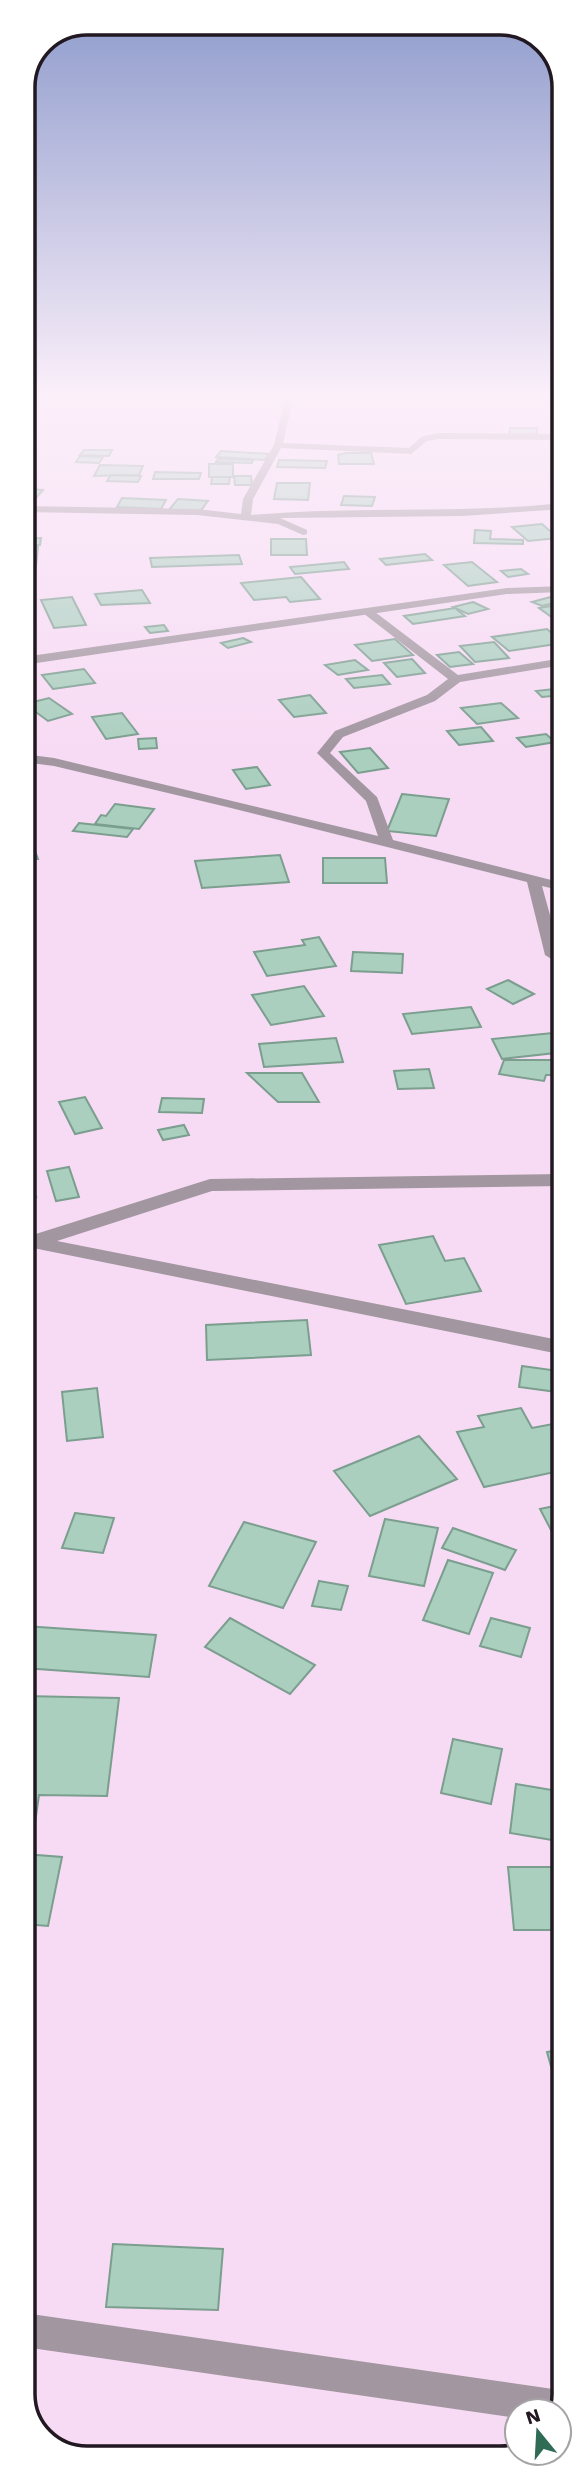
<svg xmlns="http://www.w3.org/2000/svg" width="587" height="2481" font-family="'Work Sans',sans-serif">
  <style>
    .building { fill: #aacfbf; stroke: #7b9e8f; stroke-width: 2 }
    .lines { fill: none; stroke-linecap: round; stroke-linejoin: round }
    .minor { fill: #a296a0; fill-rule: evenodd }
    .tertiary { fill: #a296a0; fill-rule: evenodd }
    .rim { fill: none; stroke: #211821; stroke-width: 3.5 }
  </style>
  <rect width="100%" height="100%" fill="#f7dbf4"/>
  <g class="building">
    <path d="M510 428H537L536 436H509Z"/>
    <path d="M84 450H112L109 456 80 455Z"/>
    <path d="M221 451 269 454 265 460 216 457Z"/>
    <path d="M346 453H371L374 464H339L338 455Z"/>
    <path d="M80 456 103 457 99 463 76 462Z"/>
    <path d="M218 459 253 460 252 463 216 462Z"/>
    <path d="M279 460 327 461 325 468 277 467Z"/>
    <rect x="209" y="464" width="24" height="13"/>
    <path d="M100 465 143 466 139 475 94 476Z"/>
    <path d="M155 472 201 473 199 479H153Z"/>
    <path d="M111 475 141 476 138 482 107 481Z"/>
    <path d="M234 476H251L252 485H235Z"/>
    <path d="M212 477H230L229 484H211Z"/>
    <path d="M277 483H310L308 500 274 499Z"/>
    <path d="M23 488 43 490 34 500 23 499Z"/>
    <path d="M344 496 375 497 372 506 341 505Z"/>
    <path d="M122 498 166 500 161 509 117 507Z"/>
    <path d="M178 499 208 501 199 513 168 511Z"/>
    <path d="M542 524 558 538 528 541 512 527Z"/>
    <path d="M475 530 491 531 490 539 523 540V544L474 543Z"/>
    <path d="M41 538 40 545H23V539Z"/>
    <path d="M271 539H306L307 555H271Z"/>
    <path d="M23 547H38L36 566 23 567Z"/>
    <path d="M425 554 432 560 386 565 380 559Z"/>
    <path d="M239 555 242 564 152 567 150 558Z"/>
    <path d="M344 562 349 569 295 574 290 567Z"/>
    <path d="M472 562 497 582 468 586 444 565Z"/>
    <path d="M521 569 528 574 508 577 501 571Z"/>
    <path d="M301 577 320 599 290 602 286 597 254 600 241 583Z"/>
    <path d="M142 590 150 603 101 605 95 594Z"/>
    <path d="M554 596 563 601 542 606 532 602Z"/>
    <path d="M72 597 86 625 54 628 41 600Z"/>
    <path d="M473 602 488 609 468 614 453 607Z"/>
    <path d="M563 604V620L557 621 539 608Z"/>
    <path d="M455 608 465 616 413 624 404 616Z"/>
    <path d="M164 625 168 631 150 633 145 627Z"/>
    <path d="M547 629 563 643 509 651 492 637Z"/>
    <path d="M243 638 251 642 228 648 221 643Z"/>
    <path d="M395 639 413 655 372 661 355 645Z"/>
    <path d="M494 642 509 658 475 662 460 646Z"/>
    <path d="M459 652 473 664 450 667 437 655Z"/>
    <path d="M412 659 425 673 397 677 384 663Z"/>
    <path d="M355 660 368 670 338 675 325 665Z"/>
    <path d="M84 669 95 683 53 689 42 675Z"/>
    <path d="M382 675 390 684 354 688 346 679Z"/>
    <path d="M563 688V695L542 697 536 691Z"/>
    <path d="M310 695 326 713 294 717 279 700Z"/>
    <path d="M49 698 72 714 48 721 25 704Z"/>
    <path d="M501 703 518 718 477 724 461 708Z"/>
    <path d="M122 713 138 734 106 739 92 717Z"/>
    <path d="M481 727 493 741 459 745 447 731Z"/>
    <path d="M546 734 555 742 526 747 517 738Z"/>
    <path d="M156 738 157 748 139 749 138 739Z"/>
    <path d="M370 748 388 768 358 773 340 752Z"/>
    <path d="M257 767 270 785 246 789 233 770Z"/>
    <path d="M402 794 449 799 436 836 387 831Z"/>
    <path d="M115 804 154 809 139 829 95 824 101 815 106 816Z"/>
    <path d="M23 820 38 859 23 861Z"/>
    <path d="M79 823 133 829 127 837 73 831Z"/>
    <path d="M280 855 289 882 202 888 195 861Z"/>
    <path d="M323 858H385L387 883H323Z"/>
    <path d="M319 937 336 966 267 976 254 952 305 945 302 940Z"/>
    <path d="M353 952 403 954 402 973 351 971Z"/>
    <path d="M508 980 534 994 513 1004 487 989Z"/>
    <path d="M304 986 324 1016 271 1025 252 995Z"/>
    <path d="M471 1007 481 1027 412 1034 403 1014Z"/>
    <path d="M562 1032 564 1052 502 1059 492 1039Z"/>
    <path d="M336 1038 343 1062 264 1067 259 1044Z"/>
    <path d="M504 1060H564V1075H546L544 1081 499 1074Z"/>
    <path d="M429 1069 434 1088 398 1089 394 1071Z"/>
    <path d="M247 1073H302L319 1102H278Z"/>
    <path d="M85 1097 102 1128 75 1134 59 1102Z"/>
    <path d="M162 1098 204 1099 202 1113 159 1112Z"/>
    <path d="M184 1125 189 1135 163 1140 158 1130Z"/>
    <path d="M69 1167 79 1197 56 1201 47 1171Z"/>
    <path d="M27 1180 36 1197 23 1200V1181Z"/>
    <path d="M560 1187H564V1256L554 1255Z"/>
    <path d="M433 1236 445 1261 464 1258 481 1291 406 1304 379 1245Z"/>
    <path d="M553 1267 564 1268V1305L555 1304Z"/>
    <path d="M307 1320 311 1355 207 1360 206 1325Z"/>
    <path d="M522 1366 559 1371 557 1392 519 1387Z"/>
    <path d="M97 1388 103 1437 67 1441 62 1392Z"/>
    <path d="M521 1408 532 1428 564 1422V1470L484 1487 457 1432 484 1427 478 1416Z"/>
    <path d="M419 1436 457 1479 370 1516 334 1471Z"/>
    <path d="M564 1504V1551H562L540 1509Z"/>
    <path d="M75 1513 114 1518 103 1553 62 1548Z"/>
    <path d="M385 1519 438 1528 424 1586 369 1576Z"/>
    <path d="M244 1522 316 1542 283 1608 209 1586Z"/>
    <path d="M453 1528 516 1550 505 1570 442 1548Z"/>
    <path d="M448 1560 493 1573 469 1634 423 1620Z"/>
    <path d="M319 1581 348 1586 341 1610 312 1606Z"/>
    <path d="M230 1618 315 1665 290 1694 205 1647Z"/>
    <path d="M491 1618 530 1628 521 1657 480 1646Z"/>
    <path d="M24 1626 156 1635 149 1677 24 1668Z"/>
    <path d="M24 1696 119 1698 107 1796 39 1795 35 1823H24Z"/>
    <path d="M453 1739 502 1749 491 1804 441 1793Z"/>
    <path d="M516 1784 564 1792V1842L510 1833Z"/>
    <path d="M24 1854 62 1857 48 1926 24 1924Z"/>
    <path d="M508 1867H564V1930H514Z"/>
    <path d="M564 2049V2113L547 2052Z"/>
    <path d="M113 2244 223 2249 218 2310 106 2307Z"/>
  </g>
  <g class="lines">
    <g class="minor">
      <path d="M285 399H293L283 443 409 448 421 437 438 433 563 434V440L438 439 427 441 411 454 281 448 253 499 251 515C354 506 459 514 563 503V509L463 516 280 518 307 530V534L303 535 278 524 197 515 23 512V506L197 509 241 514 243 499 274 445Z"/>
      <path d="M363 609H371L458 675 563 658V665L460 682 435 701 343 737 330 753 377 797 393 840 563 883V891L542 886 561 955 559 958 553 960 545 955 527 882 227 807 54 766 23 762V754L54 758 378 836 366 801 317 753 335 731 427 695 448 679 363 613Z"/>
      <path d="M564 1174V1186L212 1191 57 1241 564 1341V1355L33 1248 23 1251V1238L210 1179Z"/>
      <path d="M24 2313 560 2390 564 2395 558 2411H517V2418L24 2347Z"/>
    </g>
    <path class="tertiary" d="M563 586V592L507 594 23 665V657L507 588Z"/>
  </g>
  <linearGradient id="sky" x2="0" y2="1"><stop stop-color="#8e9bcc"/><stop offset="0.53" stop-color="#fbeffa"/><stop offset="1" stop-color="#fbeffa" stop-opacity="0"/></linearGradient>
  <rect width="587" height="747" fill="url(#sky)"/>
  <path d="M0 0H587V2481H0ZM87 35H500A52 52 0 0 1 552 87V2394A52 52 0 0 1 500 2446H87A52 52 0 0 1 35 2394V87A52 52 0 0 1 87 35Z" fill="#fff" fill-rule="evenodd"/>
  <path class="rim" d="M87 35H500A52 52 0 0 1 552 87V2394A52 52 0 0 1 500 2446H87A52 52 0 0 1 35 2394V87A52 52 0 0 1 87 35Z"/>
  <g transform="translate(538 2432) rotate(342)"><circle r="33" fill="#ffffff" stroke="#a6a3a6" stroke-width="2"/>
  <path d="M0-5L12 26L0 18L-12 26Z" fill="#2f6b55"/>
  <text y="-10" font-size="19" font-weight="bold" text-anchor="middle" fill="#211821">N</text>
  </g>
</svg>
